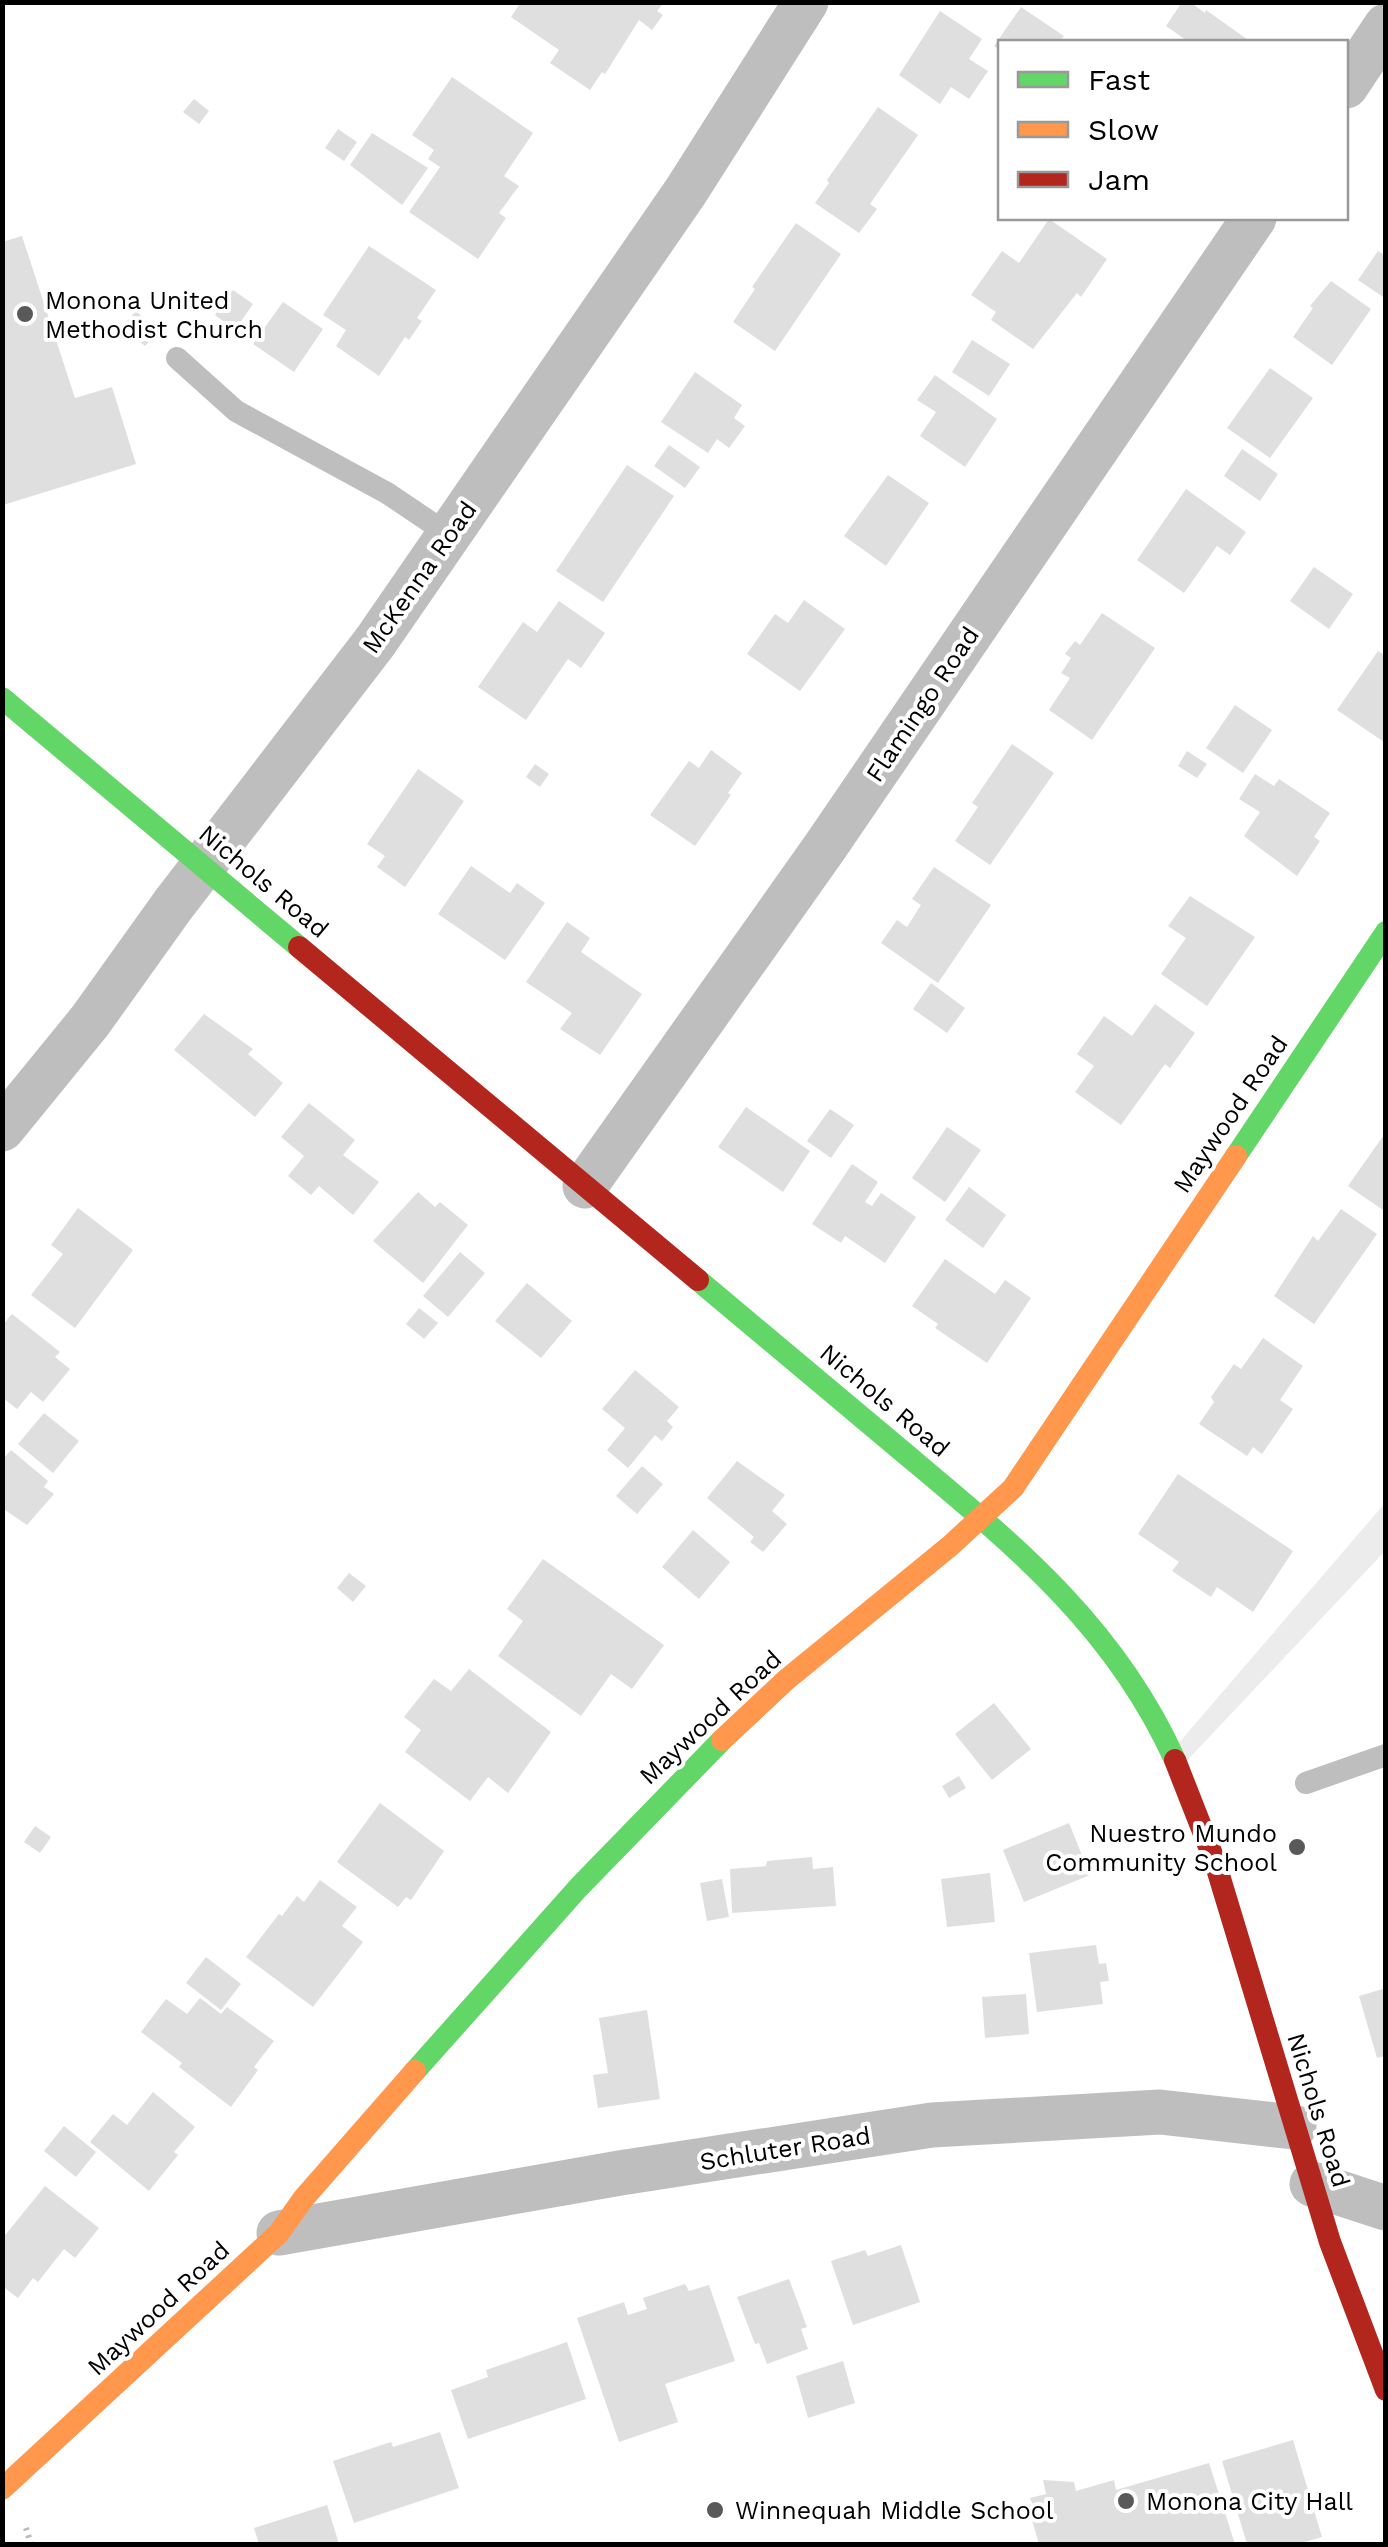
<svg xmlns="http://www.w3.org/2000/svg" width="1388" height="2547" font-family="'Work Sans',sans-serif">
  <style>
    .green { fill: #ececec }
    .building { fill: #dfdfdf }
    .lines { fill: none; stroke-linecap: round; stroke-linejoin: round }
    .path { stroke: #b9b9b9; stroke-width: 6; stroke-dasharray: 2.5 5; stroke-linecap: butt }
    .lane { stroke: #bebebe; stroke-width: 22 }
    .street { stroke: #bebebe; stroke-width: 45 }
    .fast { stroke: #63d668; stroke-width: 22 }
    .slow { stroke: #ff974d; stroke-width: 22 }
    .jam { stroke: #b3261e; stroke-width: 22 }
    .poi-dot { fill: #595959; stroke: #fff; stroke-width: 4 }
    .labels { text-anchor: middle; stroke-width: 8; stroke-linejoin: round; paint-order: stroke }
    .poi-label { font-size: 25px; fill: #000; stroke: #fff; text-anchor: start }
    .street-label { font-size: 25px; fill: #000; stroke: #fff }
  </style>
  <rect width="100%" height="100%" fill="#fff"/>
  <path class="green" d="M1385 1503V1551L1180 1768 1171 1752Z"/>
  <g class="building">
    <path d="M521 2H664L657 11 663 15 652 30 639 20 605 74 602 72 590 90 550 63 559 50 511 17Z"/>
    <path d="M1182 2H1190L1205 13 1206 10 1251 42H1184L1186 40 1166 26Z"/>
    <path d="M1021 7 1064 36 1059 42H1001V51L994 46Z"/>
    <path d="M940 11 982 39 969 59 988 71 969 99 951 87 940 104 899 75Z"/>
    <path d="M452 77 533 133 504 176 519 186 499 213 506 218 478 259 409 212 440 167 428 159 434 150 412 135Z"/>
    <path d="M194 99 209 111 199 124 183 112Z"/>
    <path d="M878 107 918 135 870 204 877 209 859 233 815 203 829 183 827 180Z"/>
    <path d="M338 129 357 142 344 161 325 148Z"/>
    <path d="M372 133 428 168 402 205 350 165Z"/>
    <path d="M1049 219 1107 259 1081 297 1077 293 1033 349 991 320 996 312 971 295 1002 251 1019 263Z"/>
    <path d="M796 223 841 254 775 351 733 322 755 289 752 287Z"/>
    <path d="M22 236 75 398 112 387 136 464 3 505 2 242Z"/>
    <path d="M369 246 436 290 417 318 422 321 409 340 405 337 379 376 336 346 346 330 323 315Z"/>
    <path d="M1378 251 1386 256V299L1358 280Z"/>
    <path d="M1331 281 1371 309 1332 365 1293 337 1313 308 1310 306Z"/>
    <path d="M233 290 253 304 235 330 215 315Z"/>
    <path d="M283 302 323 329 294 372 253 344Z"/>
    <path d="M136 311 158 332 145 346 122 326Z"/>
    <path d="M972 340 1010 364 989 396 952 372Z"/>
    <path d="M1270 368 1313 398 1270 458 1227 428Z"/>
    <path d="M695 372 742 405 734 418 745 426 729 448 717 439 708 453 661 422Z"/>
    <path d="M935 375 997 419 965 467 920 436 936 412 917 400Z"/>
    <path d="M669 445 700 467 685 488 654 466Z"/>
    <path d="M1242 449 1278 474 1260 501 1224 476Z"/>
    <path d="M627 465 674 496 603 602 556 571Z"/>
    <path d="M888 475 929 503 886 566 844 536Z"/>
    <path d="M1186 489 1246 532 1230 555 1217 546 1184 593 1137 560Z"/>
    <path d="M1314 567 1353 594 1329 629 1290 601Z"/>
    <path d="M804 600 845 629 800 691 747 654 775 614 788 623Z"/>
    <path d="M559 601 605 633 581 668 568 659 526 720 478 687 523 622 537 632Z"/>
    <path d="M1102 613 1155 648 1092 740 1049 710 1070 678 1061 673 1071 658 1065 654 1075 641 1080 645Z"/>
    <path d="M1378 651 1386 656 1384 742 1337 710Z"/>
    <path d="M1235 705 1272 730 1243 773 1206 748Z"/>
    <path d="M1012 744 1054 773 990 865 955 841 978 807 972 803Z"/>
    <path d="M711 750 742 773 728 793 731 795 695 846 650 815 689 761 699 768Z"/>
    <path d="M1187 751 1207 764 1197 778 1178 766Z"/>
    <path d="M535 764 549 774 540 787 526 777Z"/>
    <path d="M418 769 464 801 405 887 377 867 385 856 367 844Z"/>
    <path d="M1255 774 1274 786 1279 779 1330 813 1314 837 1320 841 1297 876 1244 836 1260 812 1239 799Z"/>
    <path d="M471 866 510 893 517 883 545 903 505 960 438 914Z"/>
    <path d="M934 867 991 905 938 983 881 943 897 920 907 927 921 905 912 899Z"/>
    <path d="M1190 896 1255 937 1207 1006 1161 974 1186 938 1168 926Z"/>
    <path d="M567 922 590 938 581 952 642 994 600 1055 560 1029 572 1013 526 982Z"/>
    <path d="M931 983 965 1008 947 1033 913 1009Z"/>
    <path d="M1155 1004 1195 1033 1170 1068 1165 1064 1121 1125 1075 1092 1094 1066 1077 1054 1104 1016 1132 1036Z"/>
    <path d="M204 1014 253 1049 248 1054 283 1083 255 1117 174 1050Z"/>
    <path d="M309 1103 355 1140 343 1155 379 1182 353 1215 319 1186 311 1195 288 1176 304 1156 281 1137Z"/>
    <path d="M746 1107 810 1151 783 1192 718 1147Z"/>
    <path d="M830 1109 854 1125 831 1158 807 1141Z"/>
    <path d="M947 1127 981 1150 945 1202 912 1178Z"/>
    <path d="M1386 1132V1212L1348 1186Z"/>
    <path d="M852 1164 878 1182 865 1202 872 1206 881 1193 916 1217 885 1263 845 1236 841 1243 812 1224Z"/>
    <path d="M969 1187 1006 1215 983 1248 945 1220Z"/>
    <path d="M418 1192 435 1207 440 1202 468 1225 423 1283 373 1241Z"/>
    <path d="M78 1208 133 1250 75 1328 31 1295 63 1254 51 1245Z"/>
    <path d="M1341 1209 1377 1234 1314 1324 1274 1296 1313 1236 1318 1241Z"/>
    <path d="M460 1252 485 1273 448 1317 423 1296Z"/>
    <path d="M945 1259 995 1294 1005 1280 1031 1298 987 1363 935 1328 938 1324 912 1306Z"/>
    <path d="M527 1283 572 1321 541 1358 495 1321Z"/>
    <path d="M419 1308 438 1323 424 1339 406 1324Z"/>
    <path d="M12 1314 60 1352 55 1357 70 1369 43 1402 31 1392 17 1409 2 1397V1326Z"/>
    <path d="M1263 1338 1303 1366 1280 1400 1293 1409 1262 1454 1253 1447 1247 1456 1199 1424 1214 1402 1211 1397 1234 1364 1241 1369Z"/>
    <path d="M635 1370 679 1407 667 1421 673 1427 662 1441 655 1435 628 1468 607 1450 625 1428 602 1409Z"/>
    <path d="M44 1413 79 1441 53 1473 18 1444Z"/>
    <path d="M11 1450 48 1481 44 1487 54 1494 27 1525 2 1508V1460Z"/>
    <path d="M737 1461 785 1495 772 1511 787 1524 763 1552 750 1542 754 1537 707 1498Z"/>
    <path d="M642 1466 663 1484 637 1514 616 1496Z"/>
    <path d="M1178 1474 1293 1551 1253 1612 1217 1587 1211 1597 1172 1571 1179 1562 1138 1534Z"/>
    <path d="M693 1530 730 1562 699 1599 662 1567Z"/>
    <path d="M543 1559 664 1645 632 1689 611 1674 581 1716 498 1656 523 1621 507 1609Z"/>
    <path d="M349 1573 366 1586 353 1602 337 1588Z"/>
    <path d="M469 1669 551 1732 508 1793 488 1777 470 1801 405 1752 421 1730 404 1717 434 1679 451 1691Z"/>
    <path d="M994 1703 1031 1749 992 1780 955 1734Z"/>
    <path d="M959 1776 966 1788 949 1798 942 1786Z"/>
    <path d="M380 1803 444 1851 411 1900 406 1897 398 1907 337 1862Z"/>
    <path d="M1069 1823 1090 1875 1024 1902 1003 1850Z"/>
    <path d="M35 1826 51 1837 40 1853 24 1842Z"/>
    <path d="M812 1857 813 1869 833 1867 836 1906 732 1913 730 1869 766 1866 767 1861Z"/>
    <path d="M990 1873 995 1922 947 1927 941 1879Z"/>
    <path d="M722 1879 729 1917 707 1921 700 1883Z"/>
    <path d="M320 1880 357 1907 342 1926 363 1942 313 2007 246 1957 279 1914 282 1916 297 1896 304 1902Z"/>
    <path d="M1096 1945 1099 1964 1106 1963 1109 1981 1100 1982 1103 2004 1037 2012 1029 1953Z"/>
    <path d="M206 1957 241 1984 221 2010 186 1983Z"/>
    <path d="M1386 1988V2056L1377 2058 1359 1996Z"/>
    <path d="M1026 1994 1029 2034 985 2038 982 1997Z"/>
    <path d="M200 1998 221 2014 227 2007 274 2041 254 2067 258 2070 231 2107 179 2067 182 2063 141 2032 166 1999 187 2014Z"/>
    <path d="M647 2010 660 2099 598 2108 593 2075 608 2073 599 2018Z"/>
    <path d="M153 2092 195 2127 174 2152 178 2155 149 2191 90 2142 113 2114 127 2125Z"/>
    <path d="M64 2126 96 2152 76 2177 44 2151Z"/>
    <path d="M45 2186 99 2228 75 2258 64 2249 38 2282 33 2278 18 2298 2 2286V2239Z"/>
    <path d="M901 2245 920 2302 853 2325 831 2261 865 2250 868 2256Z"/>
    <path d="M789 2279 807 2327 801 2329 808 2349 767 2364 759 2343 755 2344 737 2297Z"/>
    <path d="M685 2284 689 2291 709 2285 735 2361 665 2384 678 2422 619 2442 577 2318 624 2302 628 2315 647 2309 643 2298Z"/>
    <path d="M567 2342 586 2399 468 2439 451 2390 488 2377 486 2370Z"/>
    <path d="M843 2361 855 2403 808 2418 796 2376Z"/>
    <path d="M440 2432 459 2488 354 2523 333 2461 391 2442 393 2447Z"/>
    <path d="M1293 2440 1322 2537 1298 2544H1247L1222 2461Z"/>
    <path d="M1209 2463 1235 2544H1039L1028 2506 1033 2505 1030 2498 1046 2494 1043 2480 1074 2482 1076 2491 1114 2480 1116 2490Z"/>
    <path d="M327 2505 339 2544H259L254 2528Z"/>
  </g>
  <g class="lines">
    <path class="path" d="M26 2528 31 2544"/>
    <g class="lane">
      <path d="M177 358 236 411 387 493 448 534"/>
      <path d="M1306 1783 1386 1755"/>
    </g>
    <g class="street">
      <path d="M1346 86 1386 26"/>
      <path d="M2 1129 90 1021 173 905 375 642 686 191 806 2"/>
      <path d="M585 1186 825 847 1254 218"/>
      <path d="M1312 2184 1386 2208"/>
      <path d="M279 2233 620 2173 932 2125 1160 2112 1294 2127"/>
    </g>
    <g class="fast">
      <path d="M2 698 299 947"/>
      <path d="M1236 1156 1386 932"/>
      <path d="M698 1280C766 1337 834 1394 902 1451 1013 1544 1114 1625 1175 1760"/>
      <path d="M415 2071 579 1887 722 1740"/>
    </g>
    <g class="slow">
      <path d="M722 1740 786 1680 950 1546 1013 1488 1236 1156"/>
      <path d="M2 2489 279 2233 303 2199 415 2071"/>
    </g>
    <g class="jam">
      <path d="M299 947 698 1280"/>
      <path d="M1175 1760 1215 1862 1330 2242 1386 2390"/>
    </g>
  </g>
  <g class="poi-dot">
    <circle cx="25" cy="314" r="10"/>
    <circle cx="1297" cy="1847" r="10"/>
    <circle cx="1126" cy="2501" r="10"/>
    <circle cx="715" cy="2510" r="10"/>
  </g>
  <g class="labels">
    <g class="poi-label">
      <text x="45" y="309">Monona United<tspan x="45" dy="29">Methodist Church</tspan></text>
      <text x="1277" y="1842" text-anchor="end">Nuestro Mundo<tspan x="1277" dy="29">Community School</tspan></text>
      <text x="1146" y="2510">Monona City Hall</text>
      <text x="735" y="2519">Winnequah Middle School</text>
    </g>
    <g class="street-label">
      <text transform="translate(419 577) rotate(-55)" y="9">McKenna Road</text>
      <text transform="translate(922 704) rotate(-56)" y="9">Flamingo Road</text>
      <text transform="translate(264 881) rotate(40)" y="9">Nichols Road</text>
      <text transform="translate(1230 1114) rotate(-56)" y="9">Maywood Road</text>
      <text transform="translate(885 1400) rotate(40)" y="9">Nichols Road</text>
      <text transform="translate(710 1717) rotate(-43)" y="9">Maywood Road</text>
      <text transform="translate(1319 2110) rotate(73)" y="9">Nichols Road</text>
      <text transform="translate(785 2148) rotate(-9)" y="9">Schluter Road</text>
      <text transform="translate(158 2308) rotate(-43)" y="9">Maywood Road</text>
    </g>
  </g>
  <rect width="1388" height="2547" fill="none" stroke="#000000" stroke-width="10"/>
  <rect x="998" y="40" width="350" height="180" fill="#ffffff" stroke="#999999" stroke-width="2.5"/>
  <rect x="1018" y="72" width="50" height="15" fill="#63d668" stroke="#999999" stroke-width="2.5"/>
  <text x="1088" y="90" font-size="30" fill="#000000">Fast</text>
  <rect x="1018" y="122" width="50" height="15" fill="#ff974d" stroke="#999999" stroke-width="2.5"/>
  <text x="1088" y="140" font-size="30" fill="#000000">Slow</text>
  <rect x="1018" y="172" width="50" height="15" fill="#b3261e" stroke="#999999" stroke-width="2.5"/>
  <text x="1088" y="190" font-size="30" fill="#000000">Jam</text>
</svg>
